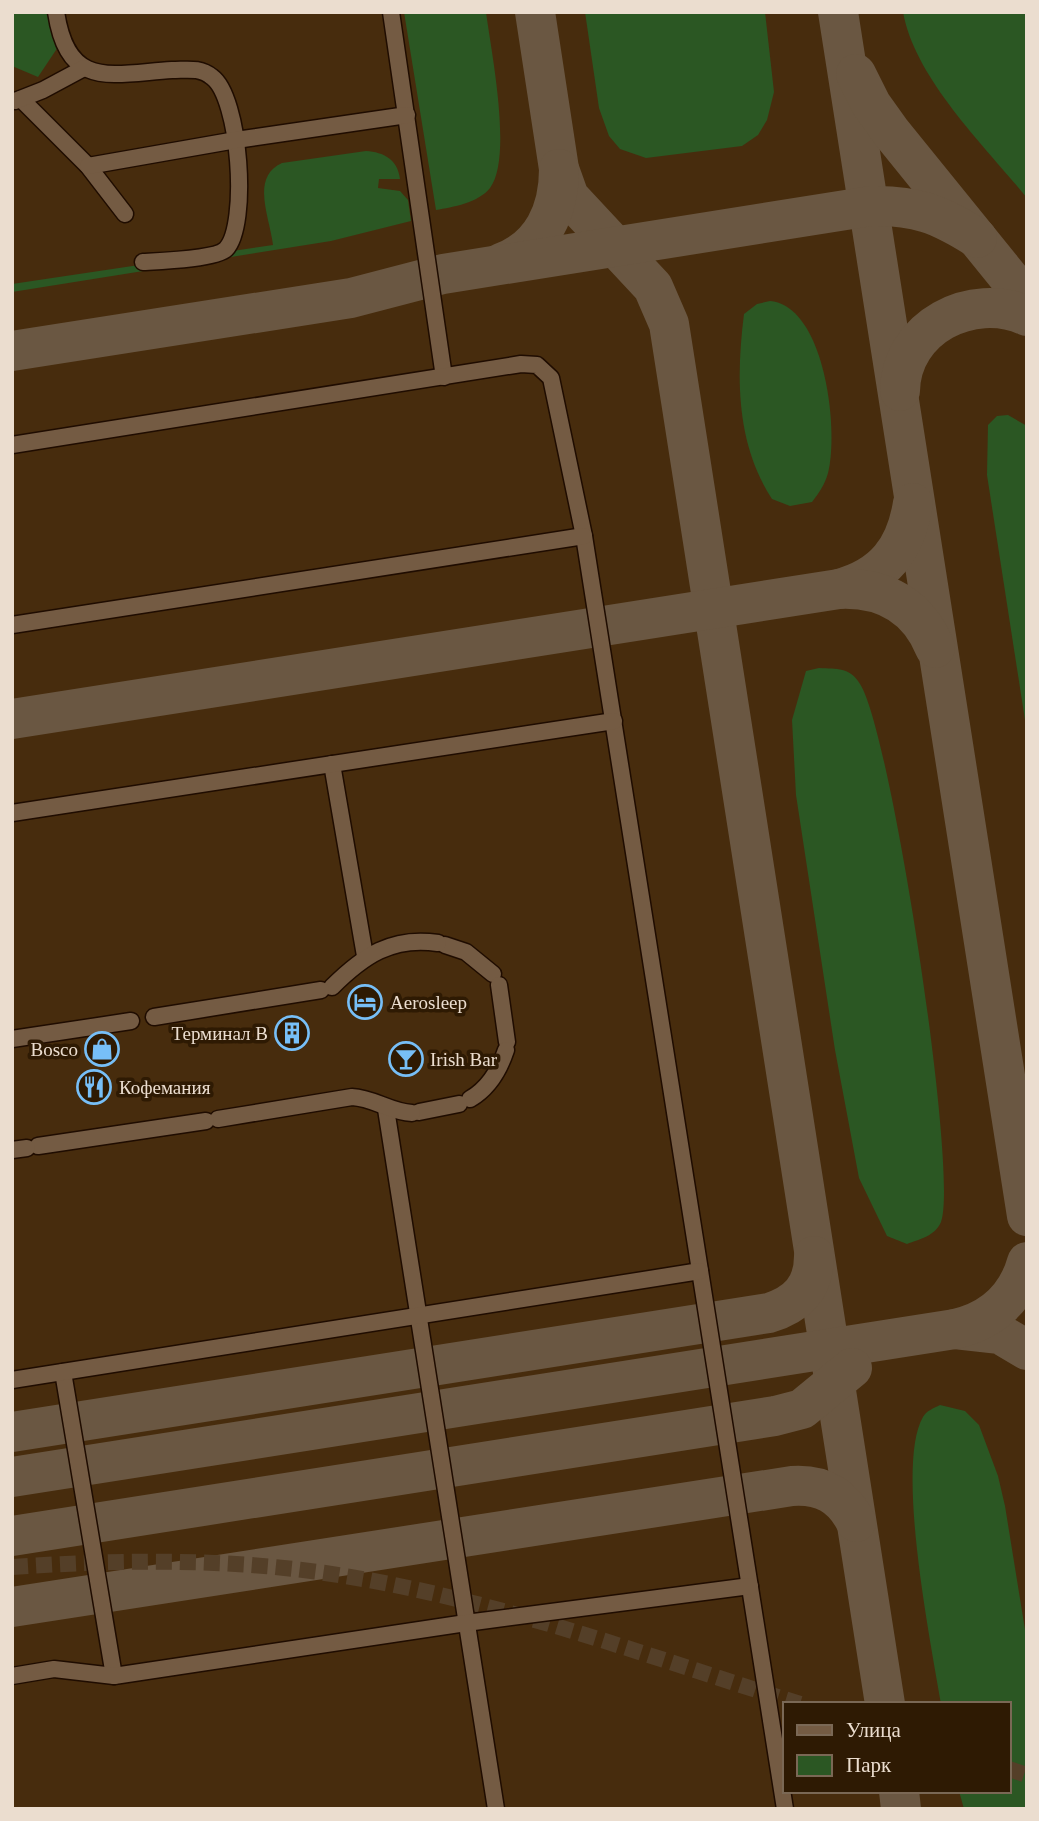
<svg xmlns="http://www.w3.org/2000/svg" width="1039" height="1821" font-family="Georgia,serif">
  <style>
    .built { fill: #472c0d; fill-rule: evenodd }
    .green { fill: #2b5723 }
    .lines { fill: none; stroke-linecap: round; stroke-linejoin: round }
    .taxiway { stroke: #6a5742; stroke-width: 40 }
    .minor-tunnel { stroke: #543f28; stroke-width: 16; stroke-dasharray: 16 8; stroke-linecap: butt }
    .minor-casing { stroke: #1f0c00; stroke-width: 19 }
    .minor { stroke: #745b43; stroke-width: 16 }
    .labels { text-anchor: middle; stroke-width: 7; stroke-linejoin: round; paint-order: stroke }
    .poi-label { font-size: 19px; fill: #ebddcf; stroke: #2e1a03; text-anchor: start }
  </style>
  <rect width="100%" height="100%" fill="#39230b"/>
  <path class="built" d="M12 12H1027V1809H12ZM785 1704H1009V1791H785Z"/>
  <g class="green">
    <path d="M12 12H51L58 47 38 77 12 66Z"/>
    <path d="M404 12H486C491 51 513 157 490 188 478 203 453 207 436 210Z"/>
    <path d="M585 12H765L774 92 767 120 758 135 742 146 646 158 620 149 609 136 599 108Z"/>
    <path d="M903 12H1027V198C985 146 915 79 903 12Z"/>
    <path d="M366 151C384 152 398 160 400 179H379L378 188 400 191 408 200 411 221 331 241 12 292V284L273 245C270 218 250 177 282 163Z"/>
    <path d="M770 301C825 306 839 430 828 473 825 484 819 493 812 502L790 506 772 499C736 444 736 377 744 314L757 304Z"/>
    <path d="M1008 415 1027 426V733L987 475 988 425 997 416Z"/>
    <path d="M819 668C837 669 850 667 860 684 891 731 959 1173 941 1222 935 1236 920 1239 907 1244L887 1236 859 1178 835 1050 796 795 792 720 806 671Z"/>
    <path d="M940 1405 965 1411 979 1425 998 1476 1005 1506 1027 1642V1809H964L959 1791H1009V1704H941C931 1644 895 1465 923 1417 926 1411 934 1408 940 1405Z"/>
  </g>
  <g class="lines">
    <g class="taxiway">
      <path d="M535 12 559 169 569 197 653 287 669 324 885 1704"/>
      <path d="M838 12 1027 1216"/>
      <path d="M856 74 871 104 891 132 1027 300"/>
      <path d="M501 263C543 248 559 210 559 169"/>
      <path d="M12 351 351 298 443 274 871 206C916 205 939 214 977 238"/>
      <path d="M900 391C901 327 972 291 1027 316"/>
      <path d="M839 589C884 577 906 549 913 503"/>
      <path d="M12 719 839 589C884 587 918 606 935 648"/>
      <path d="M955 1329 1000 1334 1027 1350"/>
      <path d="M12 1432 769 1313C798 1304 814 1287 814 1256"/>
      <path d="M12 1477 955 1329C991 1321 1017 1298 1027 1262"/>
      <path d="M12 1536 775 1416 802 1409 852 1368"/>
      <path d="M12 1607 792 1486C822 1484 842 1495 856 1522"/>
      <path d="M899 1791 901 1809"/>
    </g>
    <g class="minor-tunnel">
      <path d="M12 1567C117 1560 221 1558 325 1573 487 1596 644 1655 800 1704"/>
      <path d="M1009 1769 1027 1775"/>
    </g>
    <g class="minor-casing">
      <g id="minor">
        <path d="M56 12C68 90 110 74 172 70 187 70 200 67 212 77 240 97 249 225 226 249 216 259 160 261 143 262"/>
        <path d="M391 12 444 377"/>
        <path d="M21 99 88 166 125 214"/>
        <path d="M15 101 43 90 84 68"/>
        <path d="M88 166 236 140 407 115"/>
        <path d="M12 445 521 364 537 365 551 378 584 536 785 1809"/>
        <path d="M12 625 584 536"/>
        <path d="M332 764 365 956"/>
        <path d="M12 813 614 721"/>
        <path d="M445 945 466 952 493 974"/>
        <path d="M499 985 507 1042"/>
        <path d="M332 987C363 956 392 936 438 943"/>
        <path d="M154 1017 321 990"/>
        <path d="M12 1039 131 1021"/>
        <path d="M470 1099C489 1088 499 1071 506 1050"/>
        <path d="M386 1109 496 1809"/>
        <path d="M419 1112 459 1104"/>
        <path d="M218 1119 352 1097C374 1098 390 1112 412 1113"/>
        <path d="M38 1146 206 1121"/>
        <path d="M12 1150 27 1148"/>
        <path d="M63 1372 114 1676"/>
        <path d="M12 1380 700 1271"/>
        <path d="M12 1676 54 1669 114 1676 466 1623 750 1586"/>
      </g>
    </g>
    <use href="#minor" class="minor"/>
  </g>
  <defs>
    <g id="hotel-ring" transform="scale(1.75)"><circle r="9.5" fill="#2e1a03" stroke="#77bff7" stroke-width="1.5"/><path d="M-6-4.5h1.5V1H6V5H4.5V3h-9V5H-6ZM-4 0a1.8 1.8 0 1 1 3.6 0ZM.5 0V-2.5h3Q6-2.5 6 0Z" fill="#77bff7"/></g>
    <g id="building-ring" transform="scale(1.75)"><circle r="9.5" fill="#2e1a03" stroke="#77bff7" stroke-width="1.5"/><path d="M-4-6H4V6H1V3H-1V6H-4ZM-2.5-4.3h1.7v1.8h-1.7ZM.8-4.3h1.7v1.8H.8ZM-2.5-1h1.7V.8h-1.7ZM.8-1h1.7V.8H.8Z" fill="#77bff7"/></g>
    <g id="shop-ring" transform="scale(1.75)"><circle r="9.5" fill="#2e1a03" stroke="#77bff7" stroke-width="1.5"/><path d="M-5-2.5h2.3a2.7 3.5 0 0 1 5.4 0H5L5.5 6h-11ZM-1.5-2.5h3a1.5 2.3 0 0 0-3 0Z" fill="#77bff7"/></g>
    <g id="bar-ring" transform="scale(1.75)"><circle r="9.5" fill="#2e1a03" stroke="#77bff7" stroke-width="1.5"/><path d="M-6-5H6L.8 .8V4.5H3.5V6h-7V4.5H-.8V.8Z" fill="#77bff7"/></g>
    <g id="restaurant-ring" transform="scale(1.75)"><circle r="9.5" fill="#2e1a03" stroke="#77bff7" stroke-width="1.5"/><path d="M-5-6h1v4h1v-4h1v4h1v-4h1v5L-1.5 .5V6h-2V.5L-5-1ZM5-6V6H3V1.5H1.5Q1.5-4 5-6Z" fill="#77bff7"/></g>
  </defs>
  <g fill-rule="evenodd">
    <use href="#hotel-ring" x="365" y="1002"/>
    <use href="#building-ring" x="292" y="1033"/>
    <use href="#shop-ring" x="102" y="1049"/>
    <use href="#bar-ring" x="406" y="1059"/>
    <use href="#restaurant-ring" x="94" y="1087"/>
  </g>
  <g class="labels">
    <g class="poi-label">
      <text x="390" y="1009">Aerosleep</text>
      <text x="268" y="1040" text-anchor="end">Терминал B</text>
      <text x="78" y="1056" text-anchor="end">Bosco</text>
      <text x="430" y="1066">Irish Bar</text>
      <text x="119" y="1094">Кофемания</text>
    </g>
  </g>
  <rect width="1039" height="1821" fill="none" stroke="#ebddcf" stroke-width="28"/>
  <rect x="783" y="1702" width="228" height="91" fill="#2e1a03" stroke="#7a6855" stroke-width="2"/>
  <rect x="797" y="1725" width="35" height="10" fill="#745b43" stroke="#7a6855" stroke-width="2"/>
  <text x="846" y="1737" font-size="21" fill="#ebddcf">Улица</text>
  <rect x="797" y="1755" width="35" height="21" fill="#2b5723" stroke="#7a6855" stroke-width="2"/>
  <text x="846" y="1772" font-size="21" fill="#ebddcf">Парк</text>
</svg>
